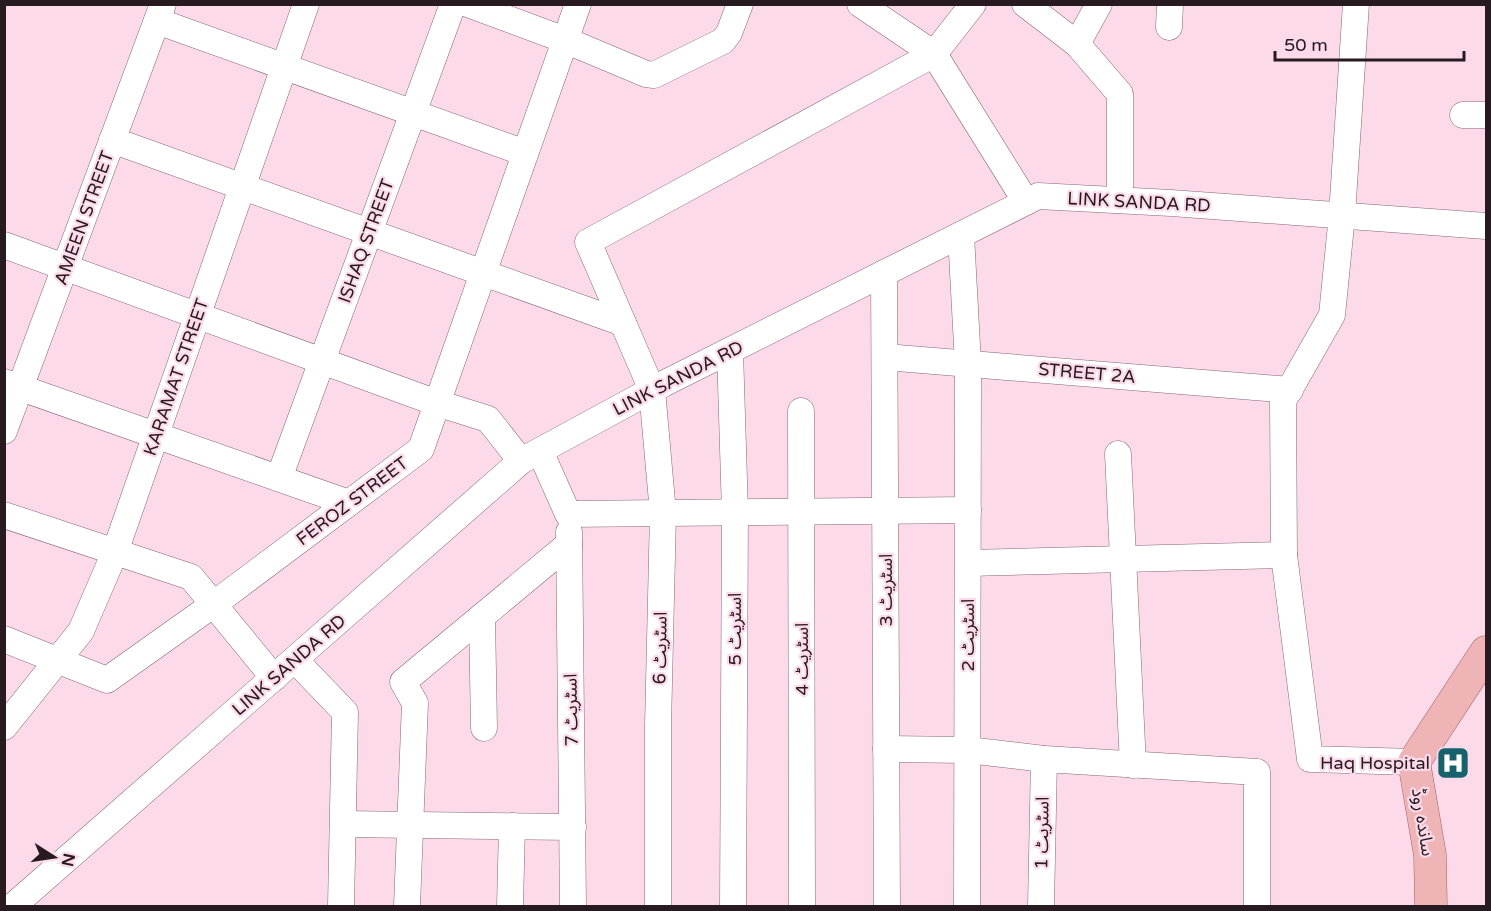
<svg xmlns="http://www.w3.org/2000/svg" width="1491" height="911" font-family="'Varela Round','Noto Sans Arabic',sans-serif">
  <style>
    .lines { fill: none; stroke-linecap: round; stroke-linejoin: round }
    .minor-casing { stroke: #856774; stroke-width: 27 }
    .major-casing { stroke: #a15e62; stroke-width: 33 }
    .minor { stroke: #fff; stroke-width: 26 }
    .major { stroke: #eeb4b6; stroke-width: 32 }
    .labels { text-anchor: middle; stroke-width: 4.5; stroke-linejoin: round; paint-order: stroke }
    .street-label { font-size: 18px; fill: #271b21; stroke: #fcdae9 }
    .poi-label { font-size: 18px; fill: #271b21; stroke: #fcdae9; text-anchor: end }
  </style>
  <rect width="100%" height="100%" fill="#fcdae9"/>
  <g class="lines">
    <g class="minor-casing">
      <g id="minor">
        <path d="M468 4 565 40 646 74 654 75 723 41 729 33 740 4"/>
        <path d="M860 4 934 54 973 4"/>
        <path d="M1025 4 1077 44 1120 94V200"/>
        <path d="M1356 4 1342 215 1332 315 1283 401 1284 555 1310 759 1414 762"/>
        <path d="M157 21 525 153"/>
        <path d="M1169 27 1170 4"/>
        <path d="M1077 44 1099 4"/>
        <path d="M1463 115H1486"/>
        <path d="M112 140 623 323"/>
        <path d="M961 235 968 364 967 906"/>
        <path d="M4 245 437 403 488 419 521 461"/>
        <path d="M884 273 887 906"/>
        <path d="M730 351 735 512 733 906"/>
        <path d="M885 357 1290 390"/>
        <path d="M4 382 349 503"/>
        <path d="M801 411 802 906"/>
        <path d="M4 431 163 4"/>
        <path d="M540 451 568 514 968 510"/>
        <path d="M1118 454 1133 765"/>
        <path d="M279 478 453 4"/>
        <path d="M4 515 191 577 274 678"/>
        <path d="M569 532 573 906"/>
        <path d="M968 563 1284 555"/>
        <path d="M482 617 484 728"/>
        <path d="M4 639 107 680 214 604 421 449 578 4"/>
        <path d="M295 660 345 712 341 906"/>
        <path d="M4 727 81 631 115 552 306 4"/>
        <path d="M886 749 968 750 1044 759 1257 772V906"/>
        <path d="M343 824 573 827"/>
        <path d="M13 906 521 461 663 384 1038 196 1171 203 1486 226"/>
        <path d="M407 906 415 703 403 682 569 544"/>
        <path d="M510 906 512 826"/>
        <path d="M658 906V726L663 513 652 390 588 242 934 54 1026 202"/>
        <path d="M1041 906 1044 759"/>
      </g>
    </g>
    <g class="major-casing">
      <path id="major" d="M1431 906 1430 855 1414 762 1486 652"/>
    </g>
    <use href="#minor" class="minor"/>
    <use href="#major" class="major"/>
  </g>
  <defs>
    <g id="hospital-square" transform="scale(1.725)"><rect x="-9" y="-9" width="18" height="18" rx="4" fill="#15626c" stroke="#fcdae9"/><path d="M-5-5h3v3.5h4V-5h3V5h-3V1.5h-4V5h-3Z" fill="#fff"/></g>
  </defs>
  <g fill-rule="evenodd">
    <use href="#hospital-square" x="1453" y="763"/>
  </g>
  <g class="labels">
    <g class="street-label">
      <text transform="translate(1139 202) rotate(3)" y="6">LINK SANDA RD</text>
      <text transform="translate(84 218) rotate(-70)" y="6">AMEEN STREET</text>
      <text transform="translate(366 241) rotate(-70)" y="6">ISHAQ STREET</text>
      <text transform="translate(1087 373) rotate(5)" y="6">STREET 2A</text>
      <text transform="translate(176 377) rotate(-71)" y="6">KARAMAT STREET</text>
      <text transform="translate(678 378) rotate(-27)" y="6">LINK SANDA RD</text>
      <text transform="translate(352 501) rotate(-37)" y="6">FEROZ STREET</text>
      <text transform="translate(886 590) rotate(-90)" y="6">اسٹریٹ 3</text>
      <text transform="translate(735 629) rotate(-90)" y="6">اسٹریٹ 5</text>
      <text transform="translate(968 635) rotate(-90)" y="6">اسٹریٹ 2</text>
      <text transform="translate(660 648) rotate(-89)" y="6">اسٹریٹ 6</text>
      <text transform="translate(802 659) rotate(-90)" y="6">اسٹریٹ 4</text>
      <text transform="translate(289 665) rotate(-41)" y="6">LINK SANDA RD</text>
      <text transform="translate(571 710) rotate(-91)" y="6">اسٹریٹ 7</text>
      <text transform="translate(1423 822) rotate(81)" y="6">ساندہ روڈ</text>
      <text transform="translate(1042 833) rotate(-89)" y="6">اسٹریٹ 1</text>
    </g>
    <g class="poi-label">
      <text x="1430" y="769">Haq Hospital</text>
    </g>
  </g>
  <rect width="1491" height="911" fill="none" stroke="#271b21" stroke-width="12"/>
  <g transform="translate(54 857) rotate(102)" stroke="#fcdae9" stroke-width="4.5" paint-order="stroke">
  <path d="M0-4.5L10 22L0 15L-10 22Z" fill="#271b21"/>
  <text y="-9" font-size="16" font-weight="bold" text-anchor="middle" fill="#271b21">N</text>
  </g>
  <path d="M1275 51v9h189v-9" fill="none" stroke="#271b21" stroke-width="3"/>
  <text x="1284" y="51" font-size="18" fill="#271b21" stroke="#fcdae9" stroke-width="4.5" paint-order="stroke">50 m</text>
</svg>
